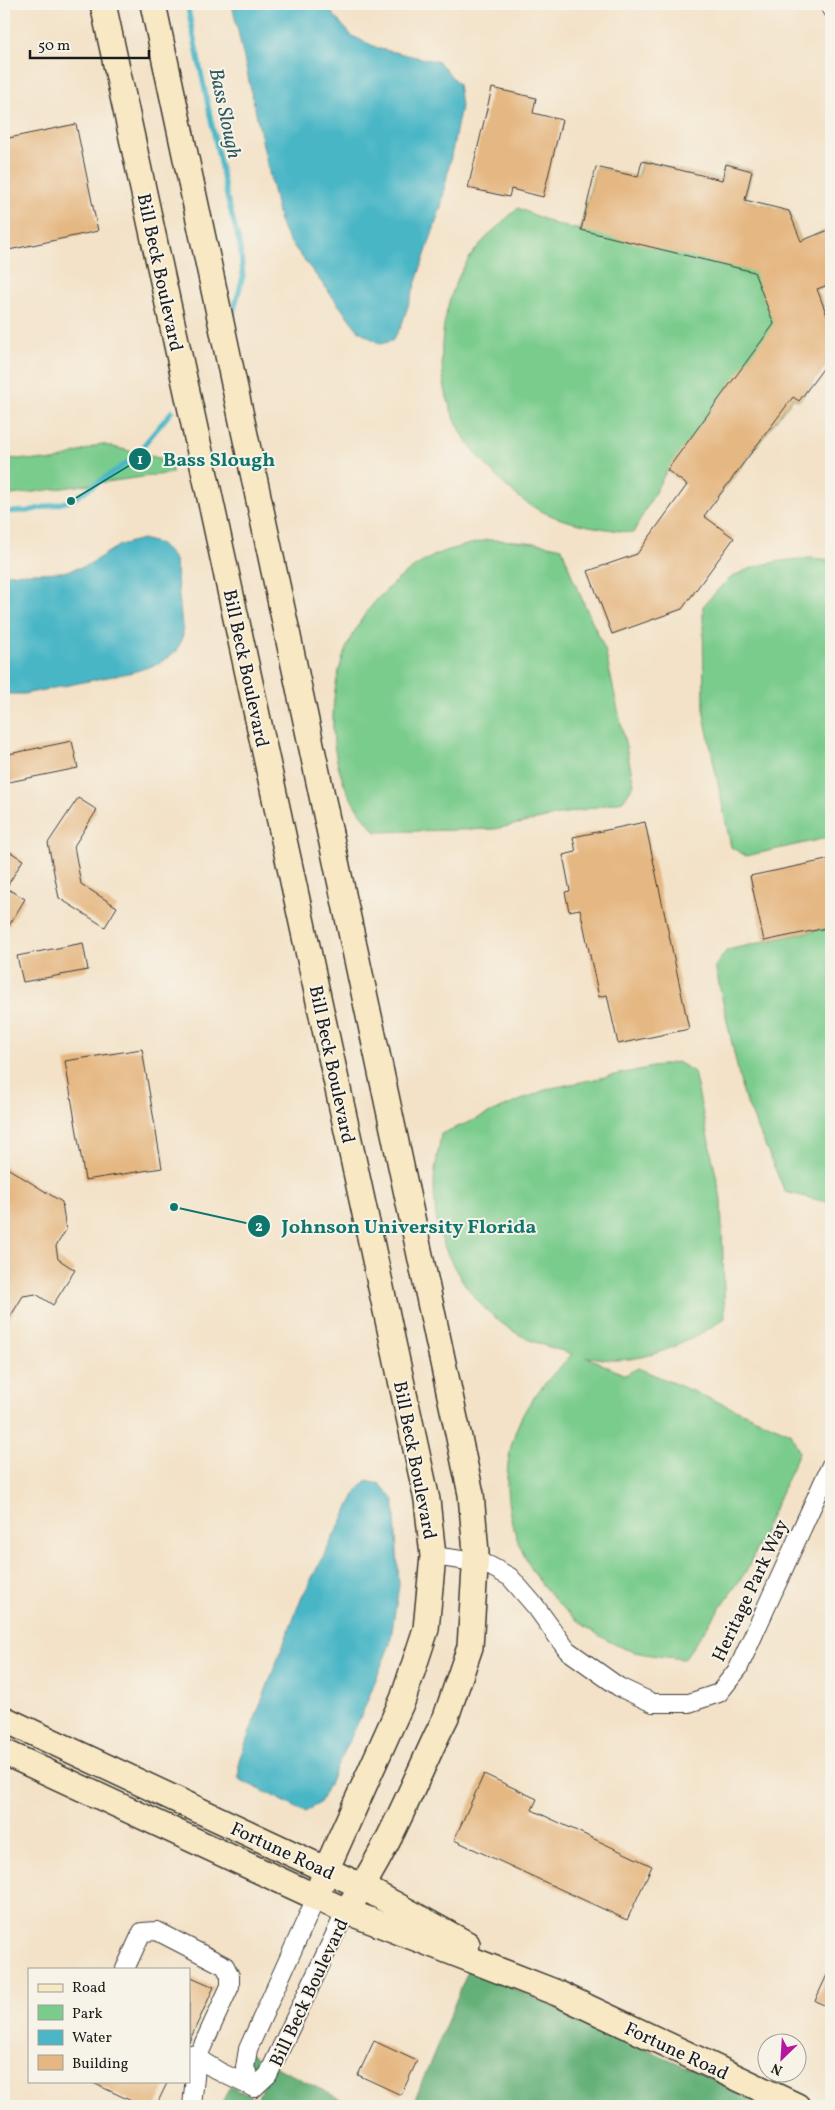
<svg xmlns="http://www.w3.org/2000/svg" width="835" height="2110" font-family="Vollkorn,serif">
  <style>
    .green { fill: #7acc8d; stroke: #4b7454 }
    .forest { fill: #63b078; stroke: #40664a }
    .water { fill: #4ab6c6; stroke: #336971 }
    .lines { fill: none; stroke-linecap: round; stroke-linejoin: round }
    .stream { stroke: #4ab6c6; stroke-width: 5 }
    .building { fill: #e5b782 }
    .street-casing { stroke: #3c3a36; stroke-width: 20 }
    .secondary-casing { stroke: #3c3a36; stroke-width: 28 }
    .street { stroke: #fff; stroke-width: 18 }
    .secondary { stroke: #f8e8c3; stroke-width: 25 }
    .labels { text-anchor: middle; stroke-width: 4; stroke-linejoin: round; paint-order: stroke }
    .street-label { font-size: 19px; fill: #1c1c1c; stroke: #f7f3e8 }
    .water-label { font-size: 20px; font-style: italic; fill: #2e5a60; stroke: #f7f3e8 }
    .leader { fill: none; stroke: #0f766e; stroke-width: 2 }
    .callout-dot { fill: #0f766e; stroke: #f7f3e8; stroke-width: 2 }
    .mark-label { font-size: 15px; text-anchor: middle; font-weight: bold; fill: #fff }
    .callout-label { font-size: 20px; text-anchor: middle; font-weight: bold; fill: #0f766e; stroke: #f7f3e8; stroke-width: 4; stroke-linejoin: round; paint-order: stroke }
  </style>
  <rect width="100%" height="100%" fill="#f7f3e8"/>
  <filter id="ink" filterUnits="userSpaceOnUse"><feTurbulence type="fractalNoise" baseFrequency=".02" numOctaves="2"/><feDisplacementMap in="SourceGraphic" scale="10" xChannelSelector="R" yChannelSelector="G"/><feConvolveMatrix kernelMatrix="1 2 1 2 8 2 1 2 1" color-interpolation-filters="sRGB"/></filter>
  <filter id="wash" filterUnits="userSpaceOnUse"><feTurbulence type="fractalNoise" baseFrequency=".0096" numOctaves="4" result="noise"/><feDisplacementMap in="SourceGraphic" scale="20" xChannelSelector="R" yChannelSelector="G"/><feGaussianBlur stdDeviation="1.12" result="paint"/><feColorMatrix in="noise" values="0 0 0 0 0 0 0 0 0 0 0 0 0 0 0 0 0 1.4 0 .05"/><feComposite in="paint" operator="in"/></filter>
  <g filter="url(#wash)">
    <rect width="100%" height="100%" fill="#f3e2c8"/>
    <g class="green">
      <path d="M642 161 722 180 726 164 752 171 745 200 789 211 810 263 815 235 831 229V284L817 289 831 326V358L799 401 793 398 713 504 667 470 633 533C602 528 569 525 541 511 524 503 508 489 496 476 481 460 467 444 457 424 434 378 438 315 462 270 477 243 496 228 518 208L555 224 580 230 596 167 637 177Z"/>
      <path d="M101 444 171 461 172 473 4 496V458L54 461Z"/>
      <path d="M487 540C513 540 537 542 562 548L573 579 605 650 634 784 623 801 495 829 376 832C369 823 361 814 355 805 339 780 332 748 333 718 333 650 367 594 426 560 445 549 467 545 487 540Z"/>
      <path d="M812 558 831 560V837L746 856 731 847 704 715 703 606C712 597 721 585 731 578 754 563 785 560 812 558Z"/>
      <path d="M831 927V1201H822L785 1192 743 1094 715 966 727 950Z"/>
      <path d="M677 1062 694 1072 721 1199 725 1318C693 1340 654 1360 614 1360 605 1360 595 1357 587 1357L625 1375 638 1368 791 1433 799 1452 747 1570 684 1659C668 1657 651 1656 635 1652 620 1648 604 1639 591 1630 525 1588 489 1506 516 1430 527 1399 551 1377 572 1354 554 1348 535 1344 518 1334 479 1312 446 1266 437 1222 435 1210 434 1196 434 1184 434 1168 439 1150 441 1134L547 1089Z"/>
    </g>
    <g class="forest">
      <path d="M469 1969 475 1971 772 2106H412Z"/>
      <path d="M246 2052 354 2106H220L230 2087 257 2099 265 2083 238 2070Z"/>
    </g>
    <g class="water">
      <path d="M232 4H324L352 36 380 49 439 62 458 84 461 106 441 207 401 327 392 341 380 344 358 330 288 239 280 222Z"/>
      <path d="M142 539 161 544 175 560 183 635 177 651 158 664 133 672 24 694H4V574L63 572 86 566 120 545Z"/>
      <path d="M366 1481 380 1484 394 1500 399 1585 390 1644 362 1714 320 1803 305 1812 239 1779V1760L300 1601 357 1491Z"/>
    </g>
    <g class="lines">
      <g class="stream">
        <path d="M187 4 227 197 240 246 243 276 232 317"/>
        <path d="M4 512 28 511 71 501 132 459 172 411"/>
      </g>
    </g>
    <g id="blocks">
      <g class="building">
        <path d="M492 88 536 98 533 113 562 120 543 197 511 189 509 197 468 188Z"/>
        <path d="M76 124 98 231 4 251V139Z"/>
        <path d="M642 161 722 180 726 164 752 171 745 200 789 211 801 241 831 229V284L817 289 831 326V358L799 401 793 397 704 516 734 538 682 609 612 634 588 571 637 554 687 485 667 470 774 324 754 272 581 230 596 167 638 177Z"/>
        <path d="M72 741 78 768 4 783V755Z"/>
        <path d="M78 798 97 810 74 846 81 884 117 907 105 927 59 898 48 843Z"/>
        <path d="M645 822 689 1029 618 1044 607 995 599 997 580 909 569 911 565 892 570 891 563 855 576 852 573 837Z"/>
        <path d="M4 848 23 860 6 888 25 899 4 934Z"/>
        <path d="M831 859V927L764 941 750 876Z"/>
        <path d="M83 943 88 970 23 982 17 956Z"/>
        <path d="M142 1049 162 1168 85 1180 65 1061Z"/>
        <path d="M4 1166 62 1202 66 1230 56 1246 58 1259 75 1270 53 1305 36 1294 23 1296 4 1327Z"/>
        <path d="M484 1774 537 1799 532 1810 652 1866 627 1920 454 1840Z"/>
        <path d="M831 1966V2008L815 2001Z"/>
        <path d="M189 1976 214 1987 189 2042Z"/>
        <path d="M374 2041 417 2061 401 2095 358 2075Z"/>
        <path d="M89 2081H168L156 2106H142Z"/>
      </g>
    </g>
  </g>
  <g filter="url(#ink)">
    <use href="#blocks" fill-opacity="0" stroke="#3c3a36" stroke-width="1"/>
    <g class="lines">
      <g class="street-casing">
        <g id="street">
          <path d="M829 4 831 8"/>
          <path d="M433 1556 476 1562 490 1566 510 1577 536 1607 567 1650 619 1687 653 1703H689L719 1693 738 1669 831 1465"/>
          <path d="M125 1969 142 1932 157 1931 225 1966 230 1976V1986L197 2058 220 2072 254 2088"/>
          <path d="M189 2054 197 2058 192 2106"/>
          <path d="M254 2088 245 2068 248 2049 316 1898"/>
          <path d="M254 2088 268 2075 346 1911"/>
        </g>
      </g>
      <g class="secondary-casing">
        <g id="secondary">
          <path d="M103 4 427 1500 433 1556 426 1629 403 1699 326 1870 316 1898"/>
          <path d="M153 4 471 1494 476 1553 470 1647 446 1717 437 1735C409 1795 384 1857 346 1911"/>
          <path d="M4 1719 363 1887 467 1944"/>
          <path d="M4 1752 346 1911 557 1993 797 2106"/>
        </g>
      </g>
      <use href="#street" class="street"/>
      <use href="#secondary" class="secondary"/>
    </g>
  </g>
  <g class="labels">
    <g class="street-label">
      <text transform="translate(161 272) rotate(78)" y="7">Bill Beck Boulevard</text>
      <text transform="translate(247 668) rotate(78)" y="7">Bill Beck Boulevard</text>
      <text transform="translate(333 1064) rotate(78)" y="7">Bill Beck Boulevard</text>
      <text transform="translate(416 1460) rotate(79)" y="7">Bill Beck Boulevard</text>
      <text transform="translate(749 1590) rotate(-65)" y="7">Heritage Park Way</text>
      <text transform="translate(283 1850) rotate(25)" y="7">Fortune Road</text>
      <text transform="translate(308 1992) rotate(-65)" y="7">Bill Beck Boulevard</text>
      <text transform="translate(677 2050) rotate(25)" y="7">Fortune Road</text>
    </g>
    <g class="water-label">
      <text transform="translate(226 113) rotate(78)" y="7">Bass Slough</text>
    </g>
  </g>
  <path class="leader" d="M71 501L140 459M174 1207L259 1226"/>
  <g class="callout-dot">
    <circle cx="71" cy="501" r="5"/>
    <circle cx="174" cy="1207" r="5"/>
    <circle cx="140" cy="459" r="12"/>
    <circle cx="259" cy="1226" r="12"/>
  </g>
  <g class="mark-label">
    <text x="140" y="464">1</text>
    <text x="259" y="1231">2</text>
  </g>
  <g class="callout-label">
    <text x="219" y="466">Bass Slough</text>
    <text x="409" y="1233">Johnson University Florida</text>
  </g>
  <rect width="835" height="2110" fill="none" stroke="#f7f3e8" stroke-width="20"/>
  <rect x="28" y="1968" width="162" height="115" fill="#f7f3e8" stroke="#9f9d96"/>
  <rect x="38" y="1984" width="25" height="8" fill="#f8e8c3" stroke="#9f9d96"/>
  <text x="72" y="1992" font-size="15" fill="#1c1c1c">Road</text>
  <rect x="38" y="2005" width="25" height="15" fill="#7acc8d" stroke="#9f9d96"/>
  <text x="72" y="2018" font-size="15" fill="#1c1c1c">Park</text>
  <rect x="38" y="2030" width="25" height="15" fill="#4ab6c6" stroke="#9f9d96"/>
  <text x="72" y="2042" font-size="15" fill="#1c1c1c">Water</text>
  <rect x="38" y="2055" width="25" height="15" fill="#e5b782" stroke="#9f9d96"/>
  <text x="72" y="2068" font-size="15" fill="#1c1c1c">Building</text>
  <g transform="translate(782 2058) rotate(205)"><circle r="24" fill="#f7f3e8" stroke="#9f9d96"/>
  <path d="M0-4L9 19L0 12L-9 19Z" fill="#b5179e"/>
  <text y="-8" font-size="14" font-weight="bold" text-anchor="middle" fill="#1c1c1c">N</text>
  </g>
  <path d="M30 50v8h119v-8" fill="none" stroke="#1c1c1c" stroke-width="2.5"/>
  <text x="38" y="50" font-size="15" fill="#1c1c1c" stroke="#f7f3e8" stroke-width="4" paint-order="stroke">50 m</text>
</svg>
